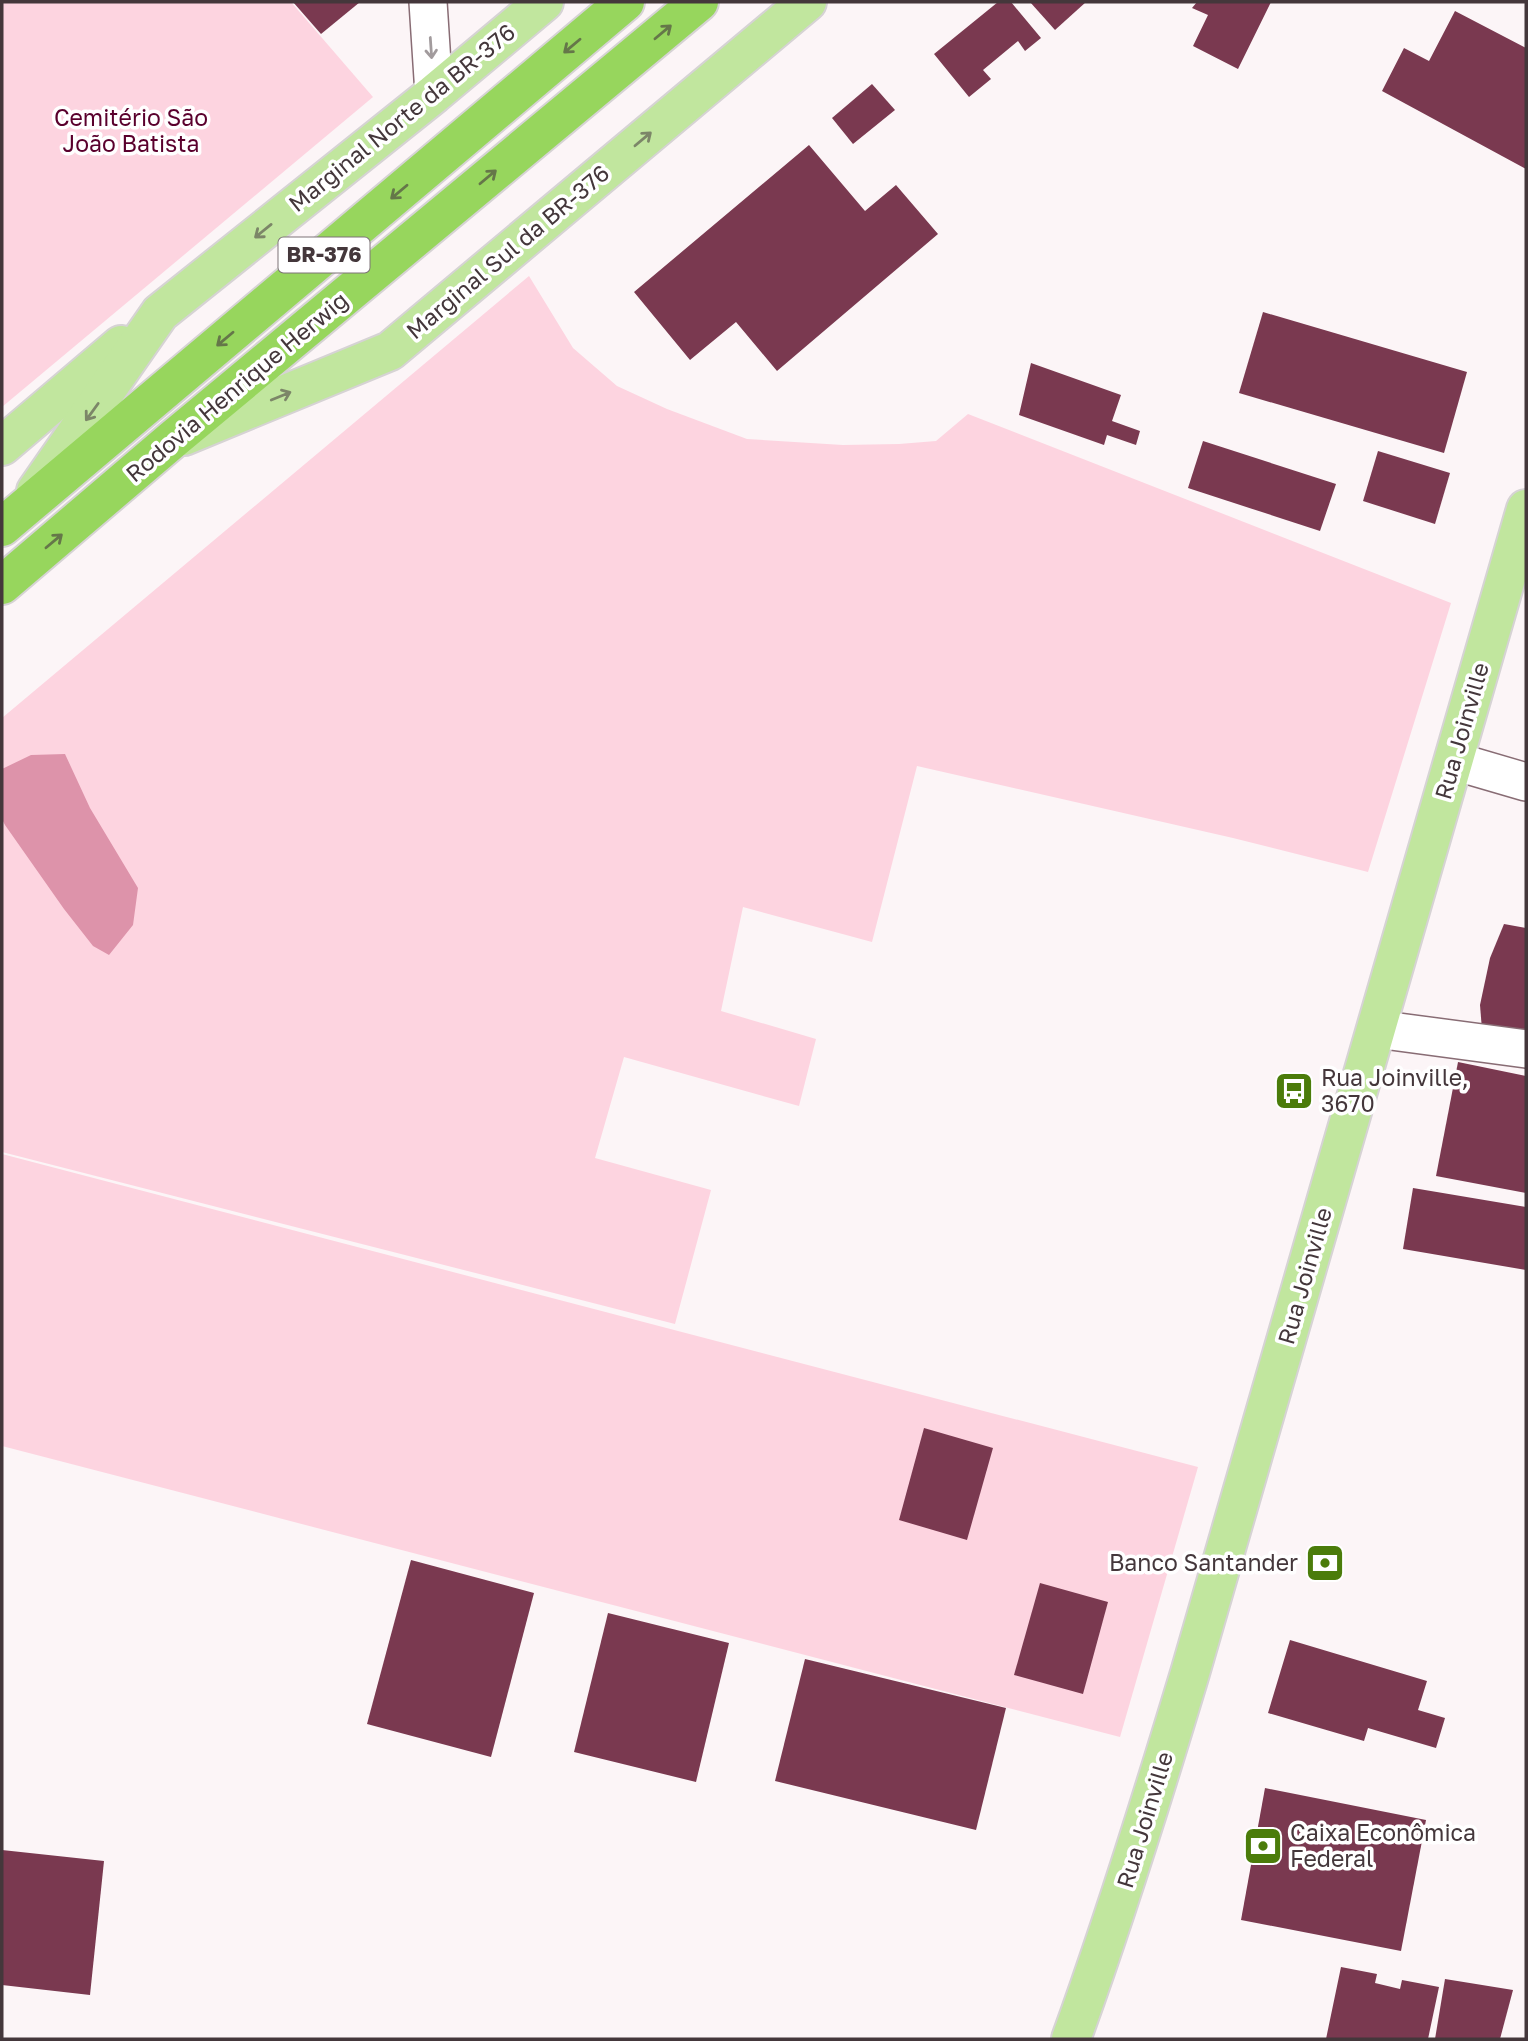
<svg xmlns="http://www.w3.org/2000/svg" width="1528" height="2041" font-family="'Golos Text',sans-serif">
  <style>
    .green { fill: #fdd4e0 }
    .water { fill: #dd93aa }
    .building { fill: #7a3950 }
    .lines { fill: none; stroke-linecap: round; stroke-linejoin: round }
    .minor-casing { stroke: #886c74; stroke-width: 40 }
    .major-casing { stroke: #d6d3d4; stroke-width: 42 }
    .highway-casing { stroke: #d6d3d4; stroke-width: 42 }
    .minor { stroke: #fff; stroke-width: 37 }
    .major { stroke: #c1e69e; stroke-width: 38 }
    .highway { stroke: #97d65d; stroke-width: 38 }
    .oneway { stroke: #657749 }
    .oneway2 { stroke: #a29b9d }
    .oneway3 { stroke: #7c8668 }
    .labels { text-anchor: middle; stroke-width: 7; stroke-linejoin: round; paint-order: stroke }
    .shield { fill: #fff; stroke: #7c7376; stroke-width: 2 }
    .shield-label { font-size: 21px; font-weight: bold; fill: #44373b }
    .park-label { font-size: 23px; fill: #5a002d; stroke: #fff }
    .street-label { font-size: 23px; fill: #44373b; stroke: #fff }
    .poi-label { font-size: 23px; fill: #44373b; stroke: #fff; text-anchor: start }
  </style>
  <rect width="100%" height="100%" fill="#fcf5f7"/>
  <g class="green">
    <path d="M2 2H291L373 97 2 407Z"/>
    <path d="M529 276 573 348 617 386 667 409 747 439 843 445 899 444 936 441 968 414 1451 603 1368 872 1233 838 917 766 872 942 743 907 721 1011 816 1039 799 1106 624 1057 595 1158 711 1190 675 1324 2 1152V718Z"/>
    <path d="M2 1154 1198 1467 1120 1737 2 1446Z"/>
  </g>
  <path class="water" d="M65 754 90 808 138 888 133 925 109 955 93 946 64 909 5 825 2 819V769L31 755Z"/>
  <g class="building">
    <path d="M293 2H360L321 34Z"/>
    <path d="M998 2H1011L1041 38 1025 51 1018 41 983 70 991 79 969 97 934 54Z"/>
    <path d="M1030 2H1086L1055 30Z"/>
    <path d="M1197 2H1271L1238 69 1193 46 1208 15 1192 8Z"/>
    <path d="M1455 11 1526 48V169L1382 91 1404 48 1429 61Z"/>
    <path d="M872 84 895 110 853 144 832 118Z"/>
    <path d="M809 145 865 211 896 185 938 234 777 371 736 322 690 360 634 292Z"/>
    <path d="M1263 312 1467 372 1444 453 1239 393Z"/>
    <path d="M1031 363 1121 395 1112 421 1140 431 1136 445 1107 435 1104 445 1019 415Z"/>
    <path d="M1203 441 1336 484 1320 531 1188 488Z"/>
    <path d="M1378 451 1450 473 1435 524 1363 501Z"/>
    <path d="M1504 924 1526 928V1046L1483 1042 1480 1005 1490 958Z"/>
    <path d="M1458 1062 1526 1076V1193L1436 1176Z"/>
    <path d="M1413 1188 1526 1207V1270L1403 1249Z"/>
    <path d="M924 1428 993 1448 967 1540 899 1520Z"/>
    <path d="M411 1560 534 1593 491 1757 367 1724Z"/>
    <path d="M1040 1583 1108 1602 1083 1694 1014 1675Z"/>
    <path d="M608 1613 729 1643 696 1782 574 1752Z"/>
    <path d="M1290 1640 1427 1681 1418 1710 1445 1718 1436 1748 1368 1728 1364 1741 1268 1713Z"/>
    <path d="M805 1659 1006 1708 976 1830 775 1781Z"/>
    <path d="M1265 1788 1426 1820 1401 1951 1241 1920Z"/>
    <path d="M2 1850 104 1861 90 1995 2 1985Z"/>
    <path d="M1341 1967 1377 1974 1375 1983 1400 1989 1402 1980 1439 1987 1428 2039H1326Z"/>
    <path d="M1445 1979 1513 1990 1500 2039H1435Z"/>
  </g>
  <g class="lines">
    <g class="minor-casing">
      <g id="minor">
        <path d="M428 2 434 94"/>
        <path d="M1454 761 1526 782"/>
        <path d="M1376 1029 1526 1049"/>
      </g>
    </g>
    <g class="major-casing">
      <g id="major">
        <path d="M184 436 390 351 807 2"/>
        <path d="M2 446 121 345"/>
        <path d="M36 491 160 313 434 94 544 2"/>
        <path d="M1071 2039C1115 1918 1153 1796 1190 1673L1526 509"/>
      </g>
    </g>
    <g class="highway-casing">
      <g id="highway">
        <path d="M2 527 625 2"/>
        <path d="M2 585 172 440 699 2"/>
      </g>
    </g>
    <use href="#minor" class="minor"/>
    <use href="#major" class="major"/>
    <use href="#highway" class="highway"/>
  </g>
  <defs><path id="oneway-shaft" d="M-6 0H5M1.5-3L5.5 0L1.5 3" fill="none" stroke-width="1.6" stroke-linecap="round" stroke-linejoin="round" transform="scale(1.75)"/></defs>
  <g class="oneway">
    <use href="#oneway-shaft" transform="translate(663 32) rotate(-40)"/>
    <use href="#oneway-shaft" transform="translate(572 46) rotate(140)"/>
    <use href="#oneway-shaft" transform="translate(488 177) rotate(-40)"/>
    <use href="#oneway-shaft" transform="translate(399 192) rotate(140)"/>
    <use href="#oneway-shaft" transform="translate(225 339) rotate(140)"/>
    <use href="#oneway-shaft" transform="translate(54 541) rotate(-40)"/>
  </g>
  <use class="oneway2" href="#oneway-shaft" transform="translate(431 48) rotate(86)"/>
  <g class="oneway3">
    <use href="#oneway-shaft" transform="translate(643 139) rotate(-40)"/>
    <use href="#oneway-shaft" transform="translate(263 231) rotate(141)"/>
    <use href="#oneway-shaft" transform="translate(281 396) rotate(-22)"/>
    <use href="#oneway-shaft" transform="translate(92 412) rotate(126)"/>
  </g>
  <defs>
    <g id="bus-square" transform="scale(2.0125)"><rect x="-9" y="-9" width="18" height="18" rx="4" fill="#4b7c0a" stroke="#fff"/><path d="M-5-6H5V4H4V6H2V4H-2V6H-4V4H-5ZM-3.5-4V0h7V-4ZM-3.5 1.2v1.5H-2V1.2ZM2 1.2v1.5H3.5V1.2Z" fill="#fff"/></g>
    <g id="bank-square" transform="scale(2.0125)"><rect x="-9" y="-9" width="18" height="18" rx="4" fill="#4b7c0a" stroke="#fff"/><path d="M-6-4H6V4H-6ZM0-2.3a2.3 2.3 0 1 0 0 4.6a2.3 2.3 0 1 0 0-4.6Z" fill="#fff"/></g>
  </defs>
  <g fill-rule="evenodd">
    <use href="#bus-square" x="1294" y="1091"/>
    <use href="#bank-square" x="1325" y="1563"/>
    <use href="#bank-square" x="1263" y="1846"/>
  </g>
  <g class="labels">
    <rect class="shield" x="278.5" y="237.5" width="91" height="35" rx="5"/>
    <g class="shield-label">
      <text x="324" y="262">BR-376</text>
    </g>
    <g class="park-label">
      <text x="131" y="126">Cemitério São<tspan x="131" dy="26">João Batista</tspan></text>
    </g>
    <g class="street-label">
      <text transform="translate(402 118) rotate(-39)" y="8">Marginal Norte da BR-376</text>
      <text transform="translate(508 252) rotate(-40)" y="8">Marginal Sul da BR-376</text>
      <text transform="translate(237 387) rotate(-40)" y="8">Rodovia Henrique Herwig</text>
      <text transform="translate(1462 731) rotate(-74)" y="8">Rua Joinville</text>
      <text transform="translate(1305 1276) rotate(-74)" y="8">Rua Joinville</text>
      <text transform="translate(1145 1820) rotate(-73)" y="8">Rua Joinville</text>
    </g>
    <g class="poi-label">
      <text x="1321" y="1086">Rua Joinville,<tspan x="1321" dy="26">3670</tspan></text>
      <text x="1298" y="1571" text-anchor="end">Banco Santander</text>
      <text x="1290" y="1841">Caixa Econômica<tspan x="1290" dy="26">Federal</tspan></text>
    </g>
  </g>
  <rect width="1528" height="2041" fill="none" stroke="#44373b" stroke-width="7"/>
</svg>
